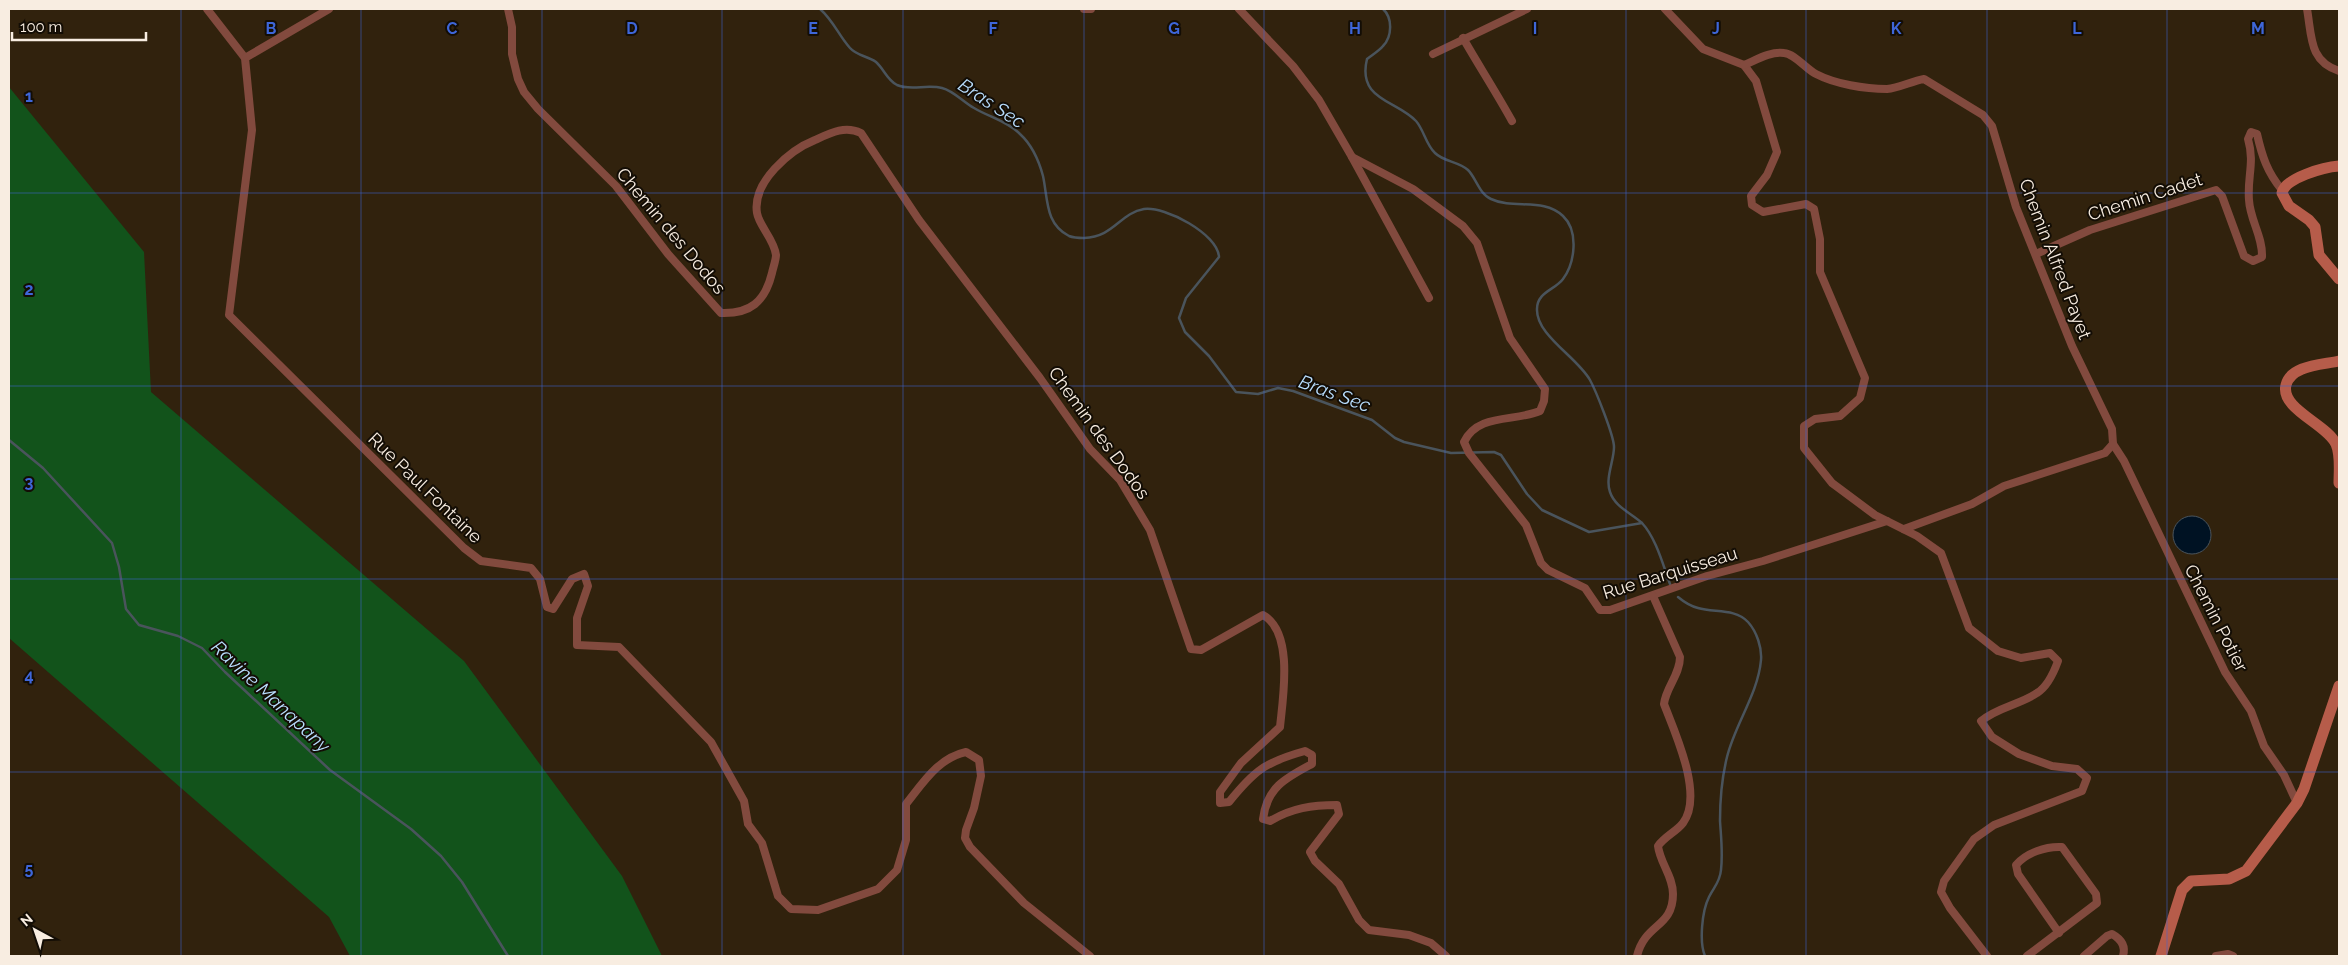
<svg xmlns="http://www.w3.org/2000/svg" width="2348" height="965" font-family="Raleway,sans-serif">
  <style>
    .green { fill: #12531b }
    .water { fill: #001223; stroke: #4a545c }
    .lines { fill: none; stroke-linecap: round; stroke-linejoin: round }
    .stream { stroke: #4a545c; stroke-width: 2.5 }
    .minor { stroke: #824a3e; stroke-width: 8 }
    .secondary { stroke: #b65c4a; stroke-width: 11 }
    .grid { fill: none; stroke: #3e66d9; stroke-width: 1; stroke-opacity: 0.55 }
    .labels { text-anchor: middle; stroke-width: 4; stroke-linejoin: round; paint-order: stroke }
    .street-label { font-size: 18px; fill: #f8ede1; stroke: #130d05 }
    .water-label { font-size: 19px; font-style: italic; fill: #b8ddfd; stroke: #130d05 }
    .grid-label { font-size: 16px; text-anchor: middle; font-weight: bold; fill: #3e66d9; stroke: #130d05; stroke-width: 4; stroke-linejoin: round; paint-order: stroke }
  </style>
  <rect width="100%" height="100%" fill="#31220d"/>
  <path class="green" d="M9 87 144 252 151 392 464 661 622 876 662 956H350L329 917 9 638Z"/>
  <circle class="water" cx="2192" cy="535" r="19"/>
  <g class="lines">
    <g class="stream">
      <path d="M820 9C833 20 839 36 850 48 857 56 868 56 876 62 884 69 887 80 897 85 910 91 927 84 942 88 954 91 963 102 974 108 989 117 1007 121 1020 134 1032 145 1039 161 1043 176 1048 199 1045 224 1069 236 1074 238 1079 238 1084 238 1114 237 1120 213 1144 209 1165 206 1218 234 1219 257L1186 298 1179 318 1185 332 1209 356 1236 392 1258 394 1278 388 1293 391 1372 420 1395 438 1404 442 1451 453 1494 452 1501 455 1527 494 1542 510 1589 532 1642 523"/>
      <path d="M1383 9C1393 18 1392 37 1383 46 1379 51 1372 55 1367 59 1357 100 1396 100 1416 121 1424 130 1426 145 1435 153 1444 162 1458 161 1468 170 1476 178 1480 195 1491 199 1514 210 1543 197 1563 216 1579 231 1575 263 1563 279 1555 290 1537 292 1537 309 1536 335 1577 357 1590 380 1596 391 1614 436 1614 447 1614 461 1605 478 1610 492 1615 507 1631 513 1642 523 1656 538 1663 565 1670 584"/>
      <path d="M9 440 43 468 112 543 119 567 126 609 139 625 178 636 202 648 225 672 330 770 411 829 441 856 462 882 508 956"/>
      <path d="M1678 597C1684 602 1690 606 1698 608 1714 613 1735 608 1748 622 1757 632 1762 648 1761 660 1758 694 1735 724 1727 757 1722 777 1720 800 1720 821 1721 837 1723 853 1721 870 1720 882 1714 887 1709 897 1702 911 1699 942 1705 956"/>
    </g>
    <g class="minor">
      <path d="M207 9 245 58 252 130 229 315 464 548 481 561 531 568 540 579 547 607 553 609 572 579 584 574 588 586 577 618V645L619 647 711 742 744 801 748 824 762 843 778 896 791 909 818 910 878 889 897 870 906 840V804C923 783 938 758 966 752L979 760 981 776 974 808 966 830 965 838 970 847 1024 903 1090 956"/>
      <path d="M508 9 512 27V54L518 79 524 92 538 109 616 186 668 254 721 313C750 314 765 302 772 273 773 268 776 260 776 255 774 239 759 226 757 213 752 182 790 150 815 140 830 133 845 125 861 133L919 220 1040 378 1090 449 1120 480 1150 530 1191 649 1201 650 1263 615C1294 632 1283 697 1280 727L1241 763 1220 792V803L1229 802C1254 771 1265 762 1305 751L1312 755V764C1286 778 1267 787 1263 819L1270 821C1292 808 1312 805 1337 805L1339 814 1310 852 1315 861 1339 884 1359 920 1369 930 1409 935 1431 943 1446 956"/>
      <path d="M1084 9H1091"/>
      <path d="M1239 9 1293 66 1319 100 1352 157 1413 189 1463 226 1477 243 1510 338 1545 389 1544 401 1540 411C1514 422 1478 413 1464 442L1469 453 1526 525 1541 563 1548 570 1585 588 1600 610H1610L1707 576 1763 561 1887 521"/>
      <path d="M1665 9 1703 49 1744 65 1756 81 1777 152 1767 175 1751 196 1752 205 1763 212 1806 204 1814 209 1820 239V272L1865 378 1860 398 1840 416 1815 419 1804 426V448L1832 483 1875 515 1917 536 1941 553 1969 628 1998 651 2021 658 2050 653 2058 661C2054 672 2047 687 2037 693 2019 705 1998 707 1981 721L1992 737 2019 754 2052 766 2077 769 2087 778 2082 791 1994 825 1974 839 1944 881 1941 892 1950 908 1987 956"/>
      <path d="M2307 9C2312 37 2309 61 2339 71"/>
      <path d="M1463 38C1479 66 1496 92 1512 121"/>
      <path d="M1433 54 1527 9"/>
      <path d="M245 58 329 9"/>
      <path d="M1744 65C1756 60 1771 51 1784 53 1795 54 1806 69 1816 74 1835 84 1865 89 1887 89 1899 88 1912 81 1924 79L1983 115 1992 126 2016 207 2072 346 2112 429 2113 444 2105 453 2004 486 1972 504 1904 529"/>
      <path d="M1352 157 1429 298"/>
      <path d="M2036 254 2090 230 2216 190 2222 196 2244 256 2253 261 2262 257C2263 237 2250 220 2249 200 2247 177 2255 163 2248 139L2251 132 2257 134C2262 156 2267 172 2282 190"/>
      <path d="M2113 444 2124 461 2225 672 2251 711 2264 746 2284 775 2297 803"/>
      <path d="M1637 956C1645 923 1673 928 1673 894 1673 876 1660 863 1658 846 1665 836 1676 832 1683 823 1704 795 1675 733 1664 704 1666 687 1680 675 1680 657L1653 596"/>
      <path d="M2027 956 2097 903 2096 894 2062 847C2046 846 2026 853 2016 865L2018 874 2059 933"/>
      <path d="M2084 956 2107 936 2112 934C2121 939 2126 946 2123 956"/>
      <path d="M2216 956 2228 954 2233 956"/>
    </g>
    <g class="secondary">
      <path d="M2339 166C2324 167 2285 178 2282 193L2289 206 2309 220 2315 227 2319 255 2339 279"/>
      <path d="M2339 361C2322 365 2291 365 2286 385 2280 409 2327 424 2336 444 2341 455 2339 471 2339 483"/>
      <path d="M2161 956 2182 890 2191 881 2229 879 2246 871 2297 803 2304 789 2339 686"/>
    </g>
  </g>
  <path class="grid" d="M181 9V956M361 9V956M542 9V956M722 9V956M903 9V956M1084 9V956M1264 9V956M1445 9V956M1626 9V956M1806 9V956M1987 9V956M2167 9V956M9 193H2339M9 386H2339M9 579H2339M9 772H2339"/>
  <g class="labels">
    <g class="street-label">
      <text transform="translate(2145 197) rotate(-18)" y="6">Chemin Cadet</text>
      <text transform="translate(671 231) rotate(50)" y="6">Chemin des Dodos</text>
      <text transform="translate(2055 259) rotate(69)" y="6">Chemin Alfred Payet</text>
      <text transform="translate(1099 433) rotate(54)" y="6">Chemin des Dodos</text>
      <text transform="translate(425 488) rotate(44)" y="6">Rue Paul Fontaine</text>
      <text transform="translate(1670 573) rotate(-17)" y="6">Rue Barquisseau</text>
      <text transform="translate(2216 618) rotate(63)" y="6">Chemin Potier</text>
    </g>
    <g class="water-label">
      <text transform="translate(992 103) rotate(33)" y="7">Bras Sec</text>
      <text transform="translate(1335 393) rotate(20)" y="7">Bras Sec</text>
      <text transform="translate(271 696) rotate(43)" y="7">Ravine Manapany</text>
    </g>
  </g>
  <g class="grid-label">
    <text x="271" y="34">B</text>
    <text x="452" y="34">C</text>
    <text x="632" y="34">D</text>
    <text x="813" y="34">E</text>
    <text x="993" y="34">F</text>
    <text x="1174" y="34">G</text>
    <text x="1355" y="34">H</text>
    <text x="1535" y="34">I</text>
    <text x="1716" y="34">J</text>
    <text x="1896" y="34">K</text>
    <text x="2077" y="34">L</text>
    <text x="2258" y="34">M</text>
    <text x="29" y="102">1</text>
    <text x="29" y="295">2</text>
    <text x="29" y="488">3</text>
    <text x="29" y="681">4</text>
    <text x="29" y="874">5</text>
  </g>
  <rect width="2348" height="965" fill="none" stroke="#f8ede1" stroke-width="20"/>
  <g transform="translate(35 930) rotate(320)" stroke="#130d05" stroke-width="4" paint-order="stroke">
  <path d="M0-4L9 19L0 12L-9 19Z" fill="#f8ede1"/>
  <text y="-8" font-size="14" font-weight="bold" text-anchor="middle" fill="#f8ede1">N</text>
  </g>
  <path d="M12 32v8h134v-8" fill="none" stroke="#f8ede1" stroke-width="2.5"/>
  <text x="20" y="32" font-size="15" fill="#f8ede1" stroke="#130d05" stroke-width="4" paint-order="stroke">100 m</text>
</svg>
